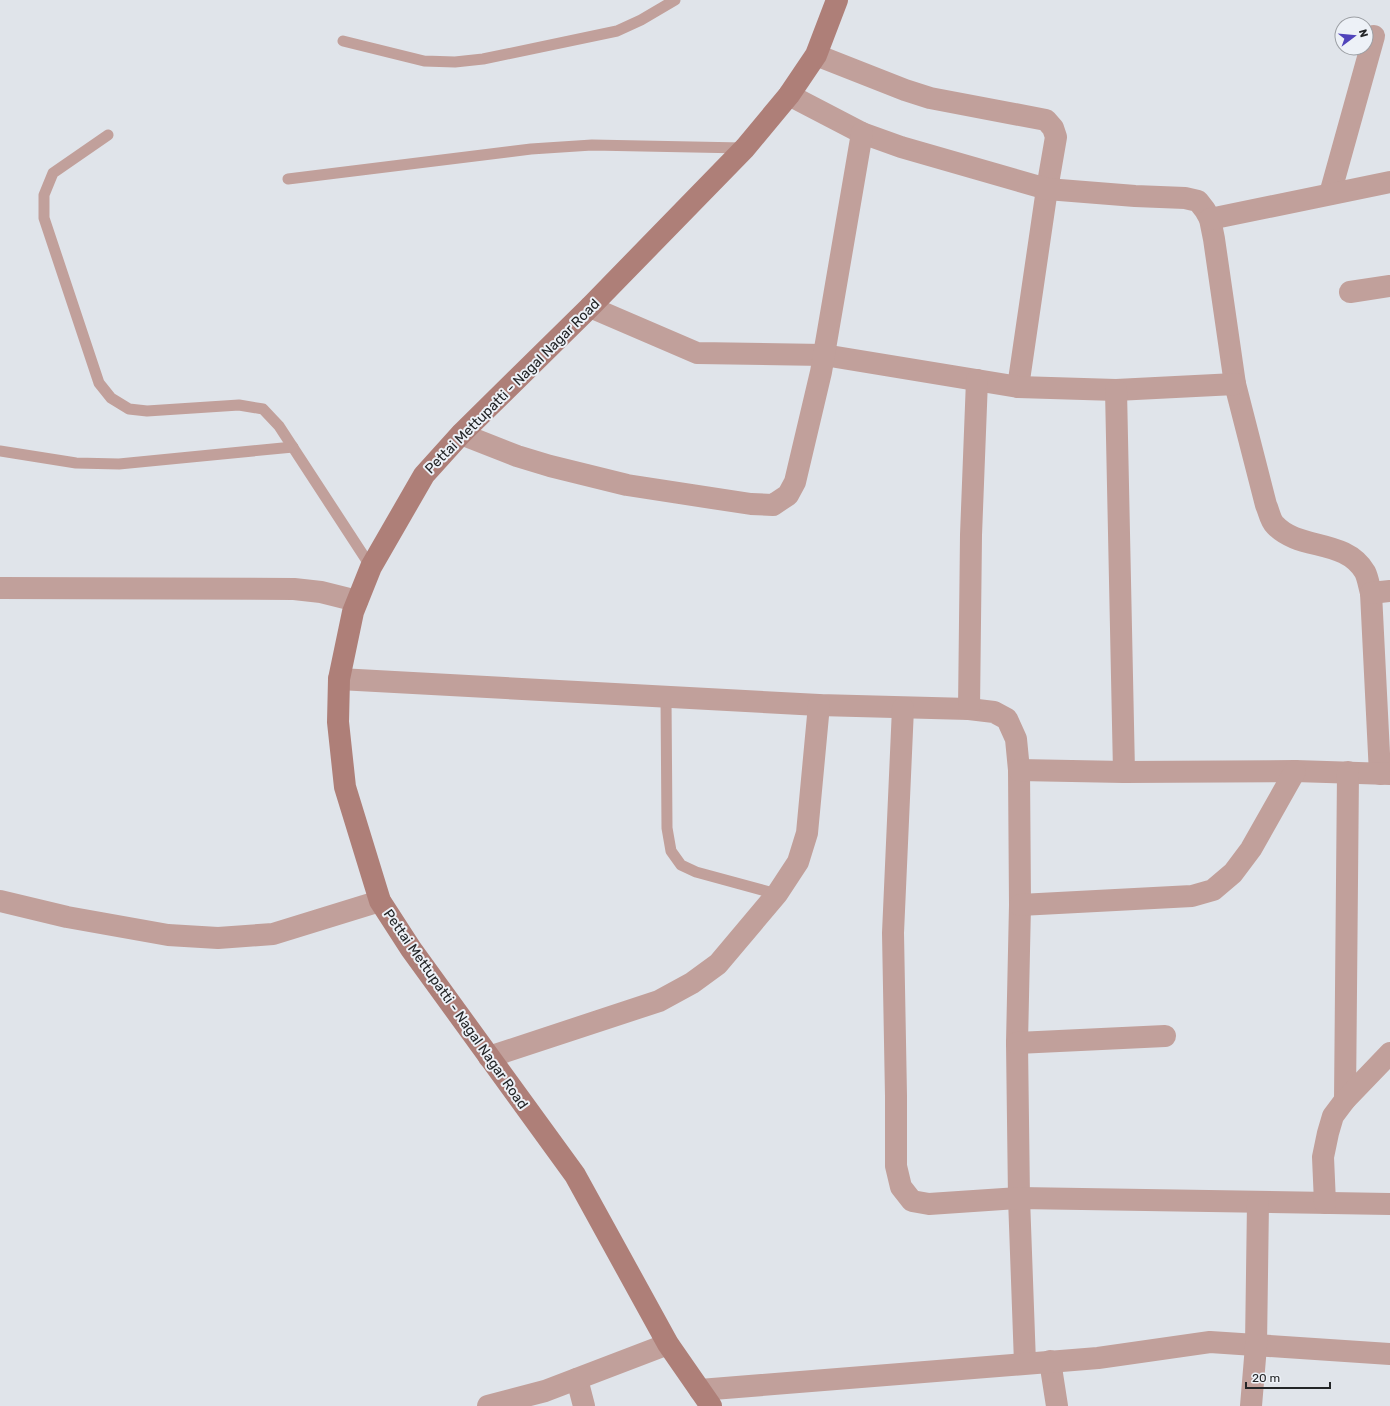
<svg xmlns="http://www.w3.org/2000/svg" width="1390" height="1406" font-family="Rubik,sans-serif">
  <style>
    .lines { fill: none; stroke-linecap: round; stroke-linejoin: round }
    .lane { stroke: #c1a09b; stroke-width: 11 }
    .street { stroke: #c1a09b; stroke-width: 22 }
    .secondary { stroke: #ae7f78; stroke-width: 22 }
    .labels { text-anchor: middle; stroke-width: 4; stroke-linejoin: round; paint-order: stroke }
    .street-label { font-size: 14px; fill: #232527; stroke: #edf1f7 }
  </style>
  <rect width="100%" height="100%" fill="#e0e4ea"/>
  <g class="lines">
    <g class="lane">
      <path d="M343 41 424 61 455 62 483 59 617 31 641 20 675 0"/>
      <path d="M108 135 53 173 44 195V218L99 383 111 398 129 409 147 411 239 405 263 409 279 426 371 567"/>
      <path d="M288 179 531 149 592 145 743 148"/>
      <path d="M0 451 76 463 119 464 293 447"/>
      <path d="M666 697 667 828 671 851 681 865 696 872 777 894"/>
    </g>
    <g class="street">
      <path d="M816 55 905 90 930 98 1046 120 1053 128 1056 137 1047 189 1018 387"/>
      <path d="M789 95 862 133 901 147 1047 189 1135 196 1185 198 1198 201 1205 210 1210 219 1214 239 1235 384 1266 505C1269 511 1270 520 1275 525 1299 551 1345 538 1365 572 1368 578 1369 586 1371 593L1380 774"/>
      <path d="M1330 194 1374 36"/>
      <path d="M1210 219 1390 182"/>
      <path d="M1350 292 1390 286"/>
      <path d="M590 307 697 353 824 355 1018 387 1116 390 1235 384"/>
      <path d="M1116 390 1124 772"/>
      <path d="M461 434 517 456 550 466 627 485 751 504 773 505 788 495 795 482 821 372 862 133"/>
      <path d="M0 588 294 589 321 592 357 601"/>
      <path d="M1371 593 1390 591"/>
      <path d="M339 679 819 705 969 709 994 712 1007 719 1016 739 1019 770 1020 905 1017 1043 1019 1198 1025 1363"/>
      <path d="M903 708 893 933 896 1096V1166L901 1187 912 1201 929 1204 1019 1198 1390 1204"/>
      <path d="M969 709 971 535 977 380"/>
      <path d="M1019 770 1124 772 1295 771 1390 774"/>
      <path d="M0 901 67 917 168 935 218 938 273 934 380 901"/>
      <path d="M1020 905 1192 896 1213 890 1233 873 1251 849 1295 771"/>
      <path d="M1017 1043 1165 1036"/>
      <path d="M489 1057 659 1001 692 983 718 964 777 894 798 862 807 833 819 705"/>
      <path d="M1345 1100 1348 772"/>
      <path d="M1325 1203 1323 1157 1328 1133 1333 1116 1345 1100 1390 1053"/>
      <path d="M1050 1361 1057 1406"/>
      <path d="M577 1379 584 1406"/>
      <path d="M700 1390 1098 1358 1210 1342 1390 1354"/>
      <path d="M488 1406 545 1391 668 1344"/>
      <path d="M1251 1406 1256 1346 1258 1202"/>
    </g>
    <path class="secondary" d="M711 1406 668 1344 575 1175 411 949 380 901 345 787 338 722 339 679 353 612 371 567 424 475 461 434 590 307 745 148 789 95 816 55 837 0"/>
  </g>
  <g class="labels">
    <g class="street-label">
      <text transform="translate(512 386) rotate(-45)" y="5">Pettai Mettupatti - Nagal Nagar Road</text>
      <text transform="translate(456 1009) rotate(55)" y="5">Pettai Mettupatti - Nagal Nagar Road</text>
    </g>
  </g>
  <g transform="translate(1354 36) rotate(74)"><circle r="19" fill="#edf1f7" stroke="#9c9fa4"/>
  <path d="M0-3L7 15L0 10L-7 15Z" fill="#5044bb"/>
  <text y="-6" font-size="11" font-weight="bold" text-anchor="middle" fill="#232527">N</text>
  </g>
  <path d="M1246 1382v6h84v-6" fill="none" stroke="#232527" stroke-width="2"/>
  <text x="1252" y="1382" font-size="12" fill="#232527" stroke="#edf1f7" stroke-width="3" paint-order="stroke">20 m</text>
</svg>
